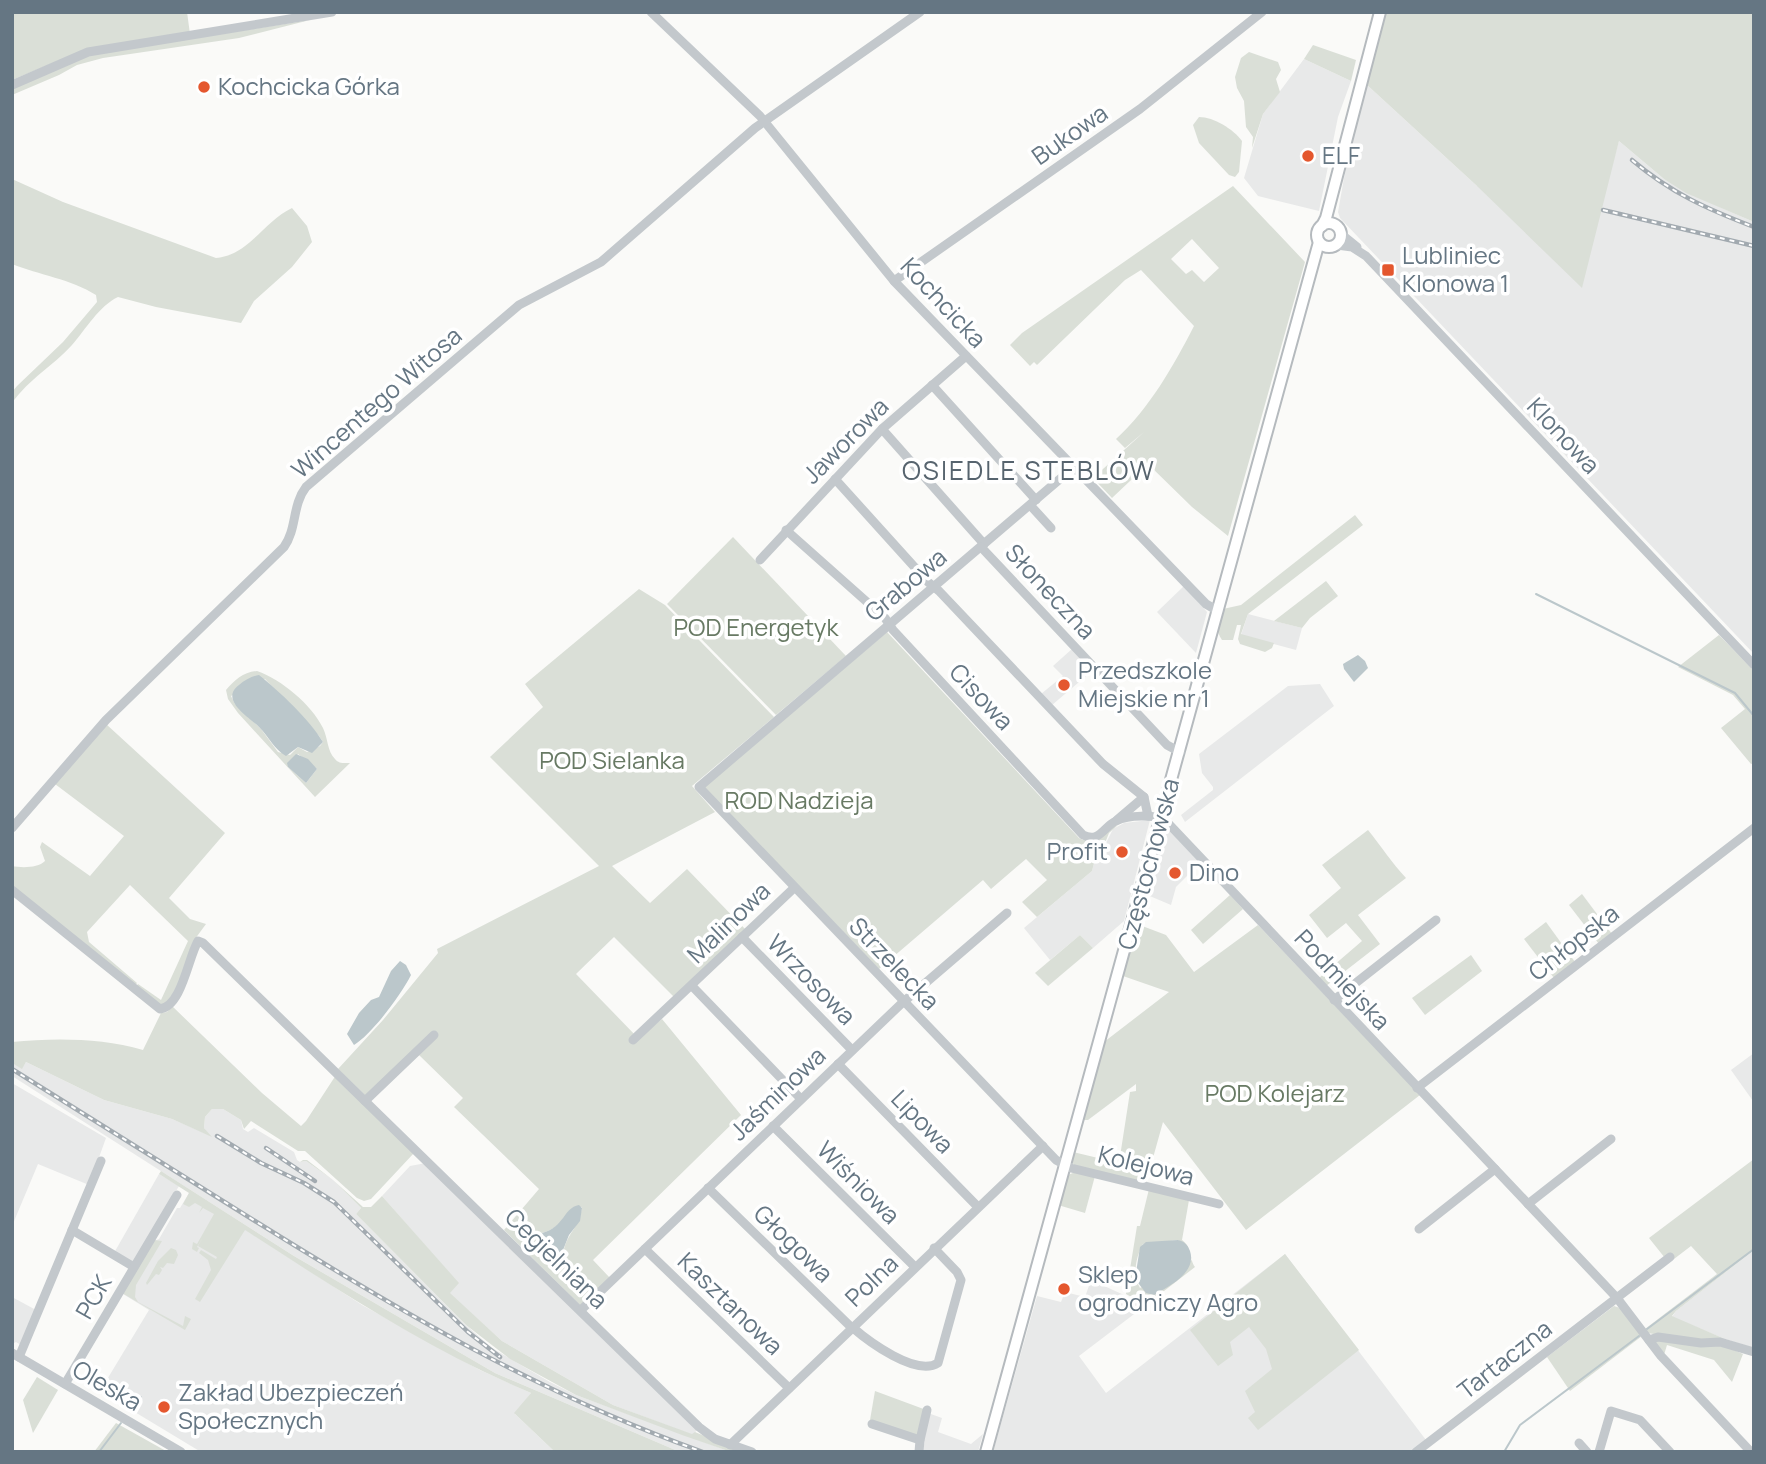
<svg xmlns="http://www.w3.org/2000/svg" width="1766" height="1464" font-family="Manrope,sans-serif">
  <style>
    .built { fill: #e8e9e9 }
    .green { fill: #dadfd7; fill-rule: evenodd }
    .water { fill: #bbc7cb }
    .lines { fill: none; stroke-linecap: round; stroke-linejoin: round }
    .stream { stroke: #bbc7cb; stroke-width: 2 }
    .major-casing { stroke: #b5babe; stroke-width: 14 }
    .minor { stroke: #c3c8cc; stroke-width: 9 }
    .major { stroke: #fff; stroke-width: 10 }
    .rail-casing { stroke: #a2aab0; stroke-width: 4.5 }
    .rail { stroke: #fff; stroke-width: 2; stroke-dasharray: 5; stroke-linecap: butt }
    .poi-dot { fill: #e4572e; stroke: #fff; stroke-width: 2.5 }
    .labels { text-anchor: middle; stroke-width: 7; stroke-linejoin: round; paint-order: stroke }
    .poi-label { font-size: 24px; fill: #657683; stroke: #fff; text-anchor: start }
    .street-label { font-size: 24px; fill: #657683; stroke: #fff }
    .park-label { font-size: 24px; fill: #687a64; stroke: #fff }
    .neighbourhood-label { font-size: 26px; letter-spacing: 2px; fill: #57646e; stroke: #fff }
  </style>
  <rect width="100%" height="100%" fill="#fafaf8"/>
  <g class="built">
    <path d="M1304 59 1351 81 1338 117 1319 211 1258 196 1244 178 1263 114Z"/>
    <path d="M1366 84 1477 186 1615 155 1619 141 1664 179 1724 209 1754 222V654L1340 218 1338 212 1344 178Z"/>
    <path d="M1184 586 1207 612 1196 653 1157 612Z"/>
    <path d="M1248 614 1302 628 1296 650 1241 635Z"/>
    <path d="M1072 649 1092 671 1052 705 1041 694 1063 676 1053 666Z"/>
    <path d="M1320 684 1334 706 1185 822 1181 815 1213 790V787L1202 773 1199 754 1288 686Z"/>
    <path d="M1150 820 1124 921 1093 948 1080 935 1050 960 1024 928 1092 871 1097 852 1101 853 1113 829 1124 823Z"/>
    <path d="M1165 826 1200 863 1176 887 1171 905 1145 894Z"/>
    <path d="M1754 1053V1100L1753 1101 1731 1070Z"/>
    <path d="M26 1062 104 1100 172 1119 209 1135 204 1128 205 1117 212 1109H223L241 1120 243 1129 248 1132 254 1128 294 1152 297 1160 300 1162 306 1161 333 1180 361 1208 356 1214 466 1325 492 1348 550 1382 576 1395 731 1452H680L495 1373 294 1256 12 1076V1063L22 1068Z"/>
    <path d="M12 1083 106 1138 89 1185 38 1164 12 1226Z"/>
    <path d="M426 1163 697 1430 693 1435 613 1405 502 1341 449 1293 458 1283 382 1196 410 1166Z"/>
    <path d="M159 1174 179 1186 133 1264 114 1253Z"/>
    <path d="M189 1193 362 1305 480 1370 531 1393 515 1414 555 1452H201L100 1391 149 1310 123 1294 154 1241 159 1239 177 1208H180Z"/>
    <path d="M1754 1250V1348L1725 1339 1672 1317 1676 1311Z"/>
    <path d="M1285 1254 1426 1440 1411 1452H993L1037 1296 1061 1302 1065 1292 1085 1297 1091 1280 1146 1305 1079 1356 1106 1393Z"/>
    <path d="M12 1297 36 1310 21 1345 16 1342 12 1344Z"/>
    <path d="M928 1413 942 1418 938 1432 971 1444 983 1434 978 1452H923Z"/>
  </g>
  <g class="green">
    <path d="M12 12H187L190 34 84 50 12 80Z"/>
    <path d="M1385 12H1754V222L1686 193 1664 179 1619 141 1582 288 1477 186 1366 84Z"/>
    <path d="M310 20 239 38 103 58 77 65 59 75 12 95V87L87 55Z"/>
    <path d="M1313 45 1356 60 1351 81 1304 59Z"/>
    <path d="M1249 52 1278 62 1281 70 1276 79 1280 92 1263 114 1252 148 1253 137 1246 127 1244 101 1237 88 1235 77 1241 58Z"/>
    <path d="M1199 117C1214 117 1233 129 1242 141L1239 172 1235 177 1229 175 1199 143 1193 125Z"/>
    <path d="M12 179 63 202 216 258C249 255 263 222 292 208L307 226 312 242 292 267 254 301 241 323 156 307 118 297C99 306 86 329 72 345 53 366 30 378 12 403V392L17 386 63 342 97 302 96 295C71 279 39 275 12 264Z"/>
    <path d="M1233 186 1305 262 1228 536 1192 507 1148 464 1112 498 1093 478 1144 432 1125 448 1116 439C1149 409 1173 367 1194 326L1141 270 1125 280 1037 365 1034 362 1030 366 1010 345 1022 333ZM1192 239 1219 268 1204 282 1192 270 1186 274 1171 259Z"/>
    <path d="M1355 515 1363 525 1248 614 1241 634 1274 643 1272 648 1265 652 1240 644 1238 639 1241 625H1237L1233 640H1222C1214 629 1219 620 1223 609L1241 605Z"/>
    <path d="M733 537 846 656 776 715 667 604Z"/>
    <path d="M1326 581 1338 596 1310 618 1302 628 1274 621Z"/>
    <path d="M639 589 665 605 774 717 692 786 715 812 612 866 650 903 687 869 746 930 674 997 614 937 576 974 638 1038 662 1019 741 1115 593 1260 610 1278 581 1306 504 1230 539 1189 454 1107 463 1098 419 1055 366 1096 338 1069 383 1020 438 953 437 949 599 866 490 757 543 707 525 684ZM582 1207C579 1228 569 1231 564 1249L540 1242 542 1233C556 1229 561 1223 569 1211Z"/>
    <path d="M887 632 1079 838 1083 840 1118 825 1109 833 1101 853 1097 852 1092 871 1037 917 1022 902 1047 880 1026 859 991 889 983 880 879 969 705 789V786Z"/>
    <path d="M1719 635 1754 671V763L1751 764 1721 728 1745 709 1733 695 1678 667Z"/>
    <path d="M257 671C282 680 311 704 323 728 328 738 327 751 335 759 339 764 344 763 350 763L315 797 238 713 228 699 226 690C235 680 243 672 257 671ZM265 679 319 736 323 742 320 746 307 752 298 747 290 755 278 752 261 729 235 704 231 696ZM298 754 317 769 306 783 288 767Z"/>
    <path d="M106 724 225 833 169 898 190 919 206 924 195 939 180 985 163 1007 135 988 138 984 161 1000 188 941 130 885 87 932 89 942 137 983 134 987 12 886V866C22 868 38 868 45 861L40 847 42 842 90 876 124 836 55 784Z"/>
    <path d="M1368 830C1381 846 1392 863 1406 878L1358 915 1380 944 1326 986 1319 978 1362 941 1346 923 1327 938 1309 915 1341 888 1322 865Z"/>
    <path d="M1582 894 1612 934 1599 944 1569 905Z"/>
    <path d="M1230 895 1243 909 1203 944 1191 930Z"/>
    <path d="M1546 922 1575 962 1554 978 1524 939Z"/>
    <path d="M1137 924 1166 935 1194 972 1258 925 1420 1095 1246 1230 1163 1122 1146 1183 1075 1167 1071 1160 1073 1152 1119 1163 1130 1092 1136 1091V1084L1088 1120H1084L1083 1118 1104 1042 1169 992 1123 976Z"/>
    <path d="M1080 935 1093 948 1048 986 1035 973Z"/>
    <path d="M1471 955 1482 971 1425 1015 1412 998Z"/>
    <path d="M172 1006 262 1093 301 1126 306 1121 336 1075 414 1153 371 1199 364 1201 357 1198 305 1151H298L251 1121 244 1129 241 1120 223 1109H212L205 1117 204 1128 212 1137 172 1119 104 1100 26 1062 22 1069 12 1063V1042C55 1038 101 1038 143 1050L161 1013 167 1012Z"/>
    <path d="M1754 1159V1250L1676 1311 1672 1316 1725 1339 1701 1341 1647 1333 1645 1329 1717 1274 1691 1246 1674 1259 1665 1258 1649 1238Z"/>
    <path d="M303 1160H307L333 1180 363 1207H371L382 1196 459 1283 450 1293 502 1341 613 1405 692 1434 695 1432 743 1452H731L682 1435 576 1395 510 1359 466 1325 356 1214 361 1208 333 1180 306 1161 300 1162Z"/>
    <path d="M161 1171 294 1256 495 1373 680 1452H555L514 1413 531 1393C429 1350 336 1289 245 1230L200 1302 195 1299 211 1270 208 1260 199 1253 201 1250 216 1259 217 1257 198 1246 202 1239 197 1247 199 1248 197 1252 192 1249 193 1242 197 1244 214 1214 203 1208 199 1213 202 1207 195 1203 189 1207 183 1204 189 1193 159 1174Z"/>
    <path d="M1075 1172 1095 1176 1085 1213 1058 1205 1066 1176Z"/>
    <path d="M1149 1189 1189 1200 1182 1240C1193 1248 1189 1259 1195 1267L1146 1305 1126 1294 1137 1226H1140ZM1178 1240 1189 1249 1192 1260 1140 1288C1132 1274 1136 1257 1143 1244Z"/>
    <path d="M154 1240 162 1241 136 1285 135 1297 138 1302 183 1326 185 1316 191 1319 185 1330 122 1293Z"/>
    <path d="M171 1248 176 1250 178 1255 174 1264 167 1263 163 1268 160 1267 162 1270 159 1275 156 1274 147 1285 146 1283 158 1261Z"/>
    <path d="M1285 1254 1359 1350 1258 1430 1248 1418 1255 1412 1245 1391 1272 1369 1266 1349 1249 1327 1230 1342 1233 1355 1218 1366 1190 1330Z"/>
    <path d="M1614 1306 1620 1308 1642 1336 1570 1391 1547 1357Z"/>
    <path d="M1658 1339 1720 1344 1743 1354 1732 1382 1714 1360 1667 1345 1664 1355 1655 1342Z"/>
    <path d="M37 1377 58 1390 33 1433 23 1400Z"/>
    <path d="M875 1391 929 1411 924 1440 870 1420Z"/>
    <path d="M116 1423 166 1451 94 1452Z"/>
  </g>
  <g class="water">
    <path d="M1358 655 1365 661 1368 668 1354 682 1344 669 1343 664Z"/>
    <path d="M259 675C280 692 309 719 323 742L312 753 298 747 286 756C274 749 269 737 259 727 249 717 219 700 239 685 245 680 252 676 259 675Z"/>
    <path d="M296 754 308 759 317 769 306 783 288 767 287 763Z"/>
    <path d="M400 961 406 965 411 975C401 995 372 1034 354 1045L347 1034 359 1013 371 1000 379 997 391 971Z"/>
    <path d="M579 1205 582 1208 580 1221 569 1235 561 1255 554 1259 543 1256 539 1238 542 1233C565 1227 563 1208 579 1205Z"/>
    <path d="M1178 1240C1185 1242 1187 1244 1190 1251 1197 1272 1170 1286 1154 1295L1146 1293 1135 1279 1140 1247 1146 1242Z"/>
  </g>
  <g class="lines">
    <g class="stream">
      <path d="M1536 594 1735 693 1754 716"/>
      <path d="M1647 1329 1754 1249"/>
      <path d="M132 1410 141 1397"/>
      <path d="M99 1452 121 1423"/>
      <path d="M1504 1452 1520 1425 1639 1336"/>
    </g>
    <g class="major-casing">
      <g id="major">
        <circle cx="1329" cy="235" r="12"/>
        <path d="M1322 226 1326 218 1380 12"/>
        <path d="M986 1452 1319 242"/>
      </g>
    </g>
    <g class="minor">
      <path d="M651 12 760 116 894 281 1206 604 1218 611"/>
      <path d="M12 85 88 52 332 12"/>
      <path d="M1341 234 1357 247"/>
      <path d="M1337 245 1352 247 1366 256 1754 665"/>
      <path d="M894 281 1140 109 1262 12"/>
      <path d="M932 385 1036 500"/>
      <path d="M882 429 984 544"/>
      <path d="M1074 467 699 787 1056 1160 1071 1168 1219 1204"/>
      <path d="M835 479 928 582 939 591 1103 764 1144 797 1148 816"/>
      <path d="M1030 505 1051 528"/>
      <path d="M786 530 885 618 893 630 1083 835C1100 843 1103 827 1116 821 1128 815 1155 814 1166 821L1617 1298 1661 1356 1751 1452"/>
      <path d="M981 547 1167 745 1180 752"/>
      <path d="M760 560 882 429 966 356"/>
      <path d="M1117 820 1144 797"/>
      <path d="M12 828 106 720 284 547C297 529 292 505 306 487L519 305 601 262 755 128 920 12"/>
      <path d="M12 890 160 1009C182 1006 188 958 198 941L203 943 699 1427 715 1439 752 1452"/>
      <path d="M742 937 852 1050"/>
      <path d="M692 986 801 1099"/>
      <path d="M1334 1000 1436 920"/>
      <path d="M633 1040 794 888"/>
      <path d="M838 1064 978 1207"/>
      <path d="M1417 1088 1754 828"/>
      <path d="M365 1101 434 1035"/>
      <path d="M773 1126 915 1267"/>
      <path d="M708 1188 851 1327"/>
      <path d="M1528 1204 1611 1139"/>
      <path d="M1419 1229 1495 1169"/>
      <path d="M72 1230 134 1267"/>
      <path d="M645 1249 789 1388"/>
      <path d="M581 1310 901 1004 1007 913"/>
      <path d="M852 1327C868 1341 916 1377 938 1363L961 1280 957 1272 934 1248"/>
      <path d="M1649 1340 1658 1337 1701 1343 1720 1342 1754 1352"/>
      <path d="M12 1353 181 1452"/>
      <path d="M19 1357 101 1161"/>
      <path d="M65 1384 177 1195"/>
      <path d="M872 1424 920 1440 919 1452"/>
      <path d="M920 1440 927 1410"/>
      <path d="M1579 1443 1587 1452"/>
      <path d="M730 1445 1043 1146"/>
      <path d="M1416 1452 1670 1257"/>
      <path d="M1599 1452 1611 1411 1640 1420 1670 1452"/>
    </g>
    <use href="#major" class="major"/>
    <g class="rail-casing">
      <g id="rail">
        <path d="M1632 160C1671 193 1707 209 1754 227"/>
        <path d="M1603 210 1754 246"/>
        <path d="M12 1069C93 1120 174 1170 255 1221 401 1312 540 1394 703 1452"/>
        <path d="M217 1136 261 1163 304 1183 334 1202 468 1332 500 1357"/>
        <path d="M266 1148 315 1181"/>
      </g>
    </g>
    <use href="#rail" class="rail"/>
  </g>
  <g class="poi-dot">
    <circle cx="204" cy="87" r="7"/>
    <circle cx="1308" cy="156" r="7"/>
    <rect x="1381" y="263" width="14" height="14" rx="3.5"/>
    <circle cx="1064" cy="685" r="7"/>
    <circle cx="1122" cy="852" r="7"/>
    <circle cx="1175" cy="873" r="7"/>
    <circle cx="1064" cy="1289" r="7"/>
    <circle cx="164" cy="1407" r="7"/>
  </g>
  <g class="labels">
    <g class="poi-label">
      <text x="218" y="95">Kochcicka Górka</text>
      <text x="1322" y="164">ELF</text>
      <text x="1402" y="264">Lubliniec<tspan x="1402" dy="28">Klonowa 1</tspan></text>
      <text x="1078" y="679">Przedszkole<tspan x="1078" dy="28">Miejskie nr 1</tspan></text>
      <text x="1108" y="860" text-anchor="end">Profit</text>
      <text x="1189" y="881">Dino</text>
      <text x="1078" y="1283">Sklep<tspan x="1078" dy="28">ogrodniczy Agro</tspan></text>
      <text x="178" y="1401">Zakład Ubezpieczeń<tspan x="178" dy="28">Społecznych</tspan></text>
    </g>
    <g class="street-label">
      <text transform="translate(1070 135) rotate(-35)" y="8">Bukowa</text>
      <text transform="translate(943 303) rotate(47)" y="8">Kochcicka</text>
      <text transform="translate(377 403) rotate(-41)" y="8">Wincentego Witosa</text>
      <text transform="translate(1563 436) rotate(47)" y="8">Klonowa</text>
      <text transform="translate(846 441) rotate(-45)" y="8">Jaworowa</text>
      <text transform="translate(906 585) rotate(-40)" y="8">Grabowa</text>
      <text transform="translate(1050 592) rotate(47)" y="8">Słoneczna</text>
      <text transform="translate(981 697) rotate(47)" y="8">Cisowa</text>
      <text transform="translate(1149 864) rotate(-75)" y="8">Częstochowska</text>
      <text transform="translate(729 923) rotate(-44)" y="8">Malinowa</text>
      <text transform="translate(1574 943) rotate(-38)" y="8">Chłopska</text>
      <text transform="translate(894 964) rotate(46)" y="8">Strzelecka</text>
      <text transform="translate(811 980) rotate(46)" y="8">Wrzosowa</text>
      <text transform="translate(1342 980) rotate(47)" y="8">Podmiejska</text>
      <text transform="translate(778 1094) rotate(-44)" y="8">Jaśminowa</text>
      <text transform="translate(922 1122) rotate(46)" y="8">Lipowa</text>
      <text transform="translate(1146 1166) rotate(14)" y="8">Kolejowa</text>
      <text transform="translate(858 1183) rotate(45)" y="8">Wiśniowa</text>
      <text transform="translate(793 1244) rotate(44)" y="8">Głogowa</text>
      <text transform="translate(556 1259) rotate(44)" y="8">Cegielniana</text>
      <text transform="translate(872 1281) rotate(-44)" y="8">Polna</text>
      <text transform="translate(94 1297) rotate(-60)" y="8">PCK</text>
      <text transform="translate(730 1304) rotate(44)" y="8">Kasztanowa</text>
      <text transform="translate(1505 1360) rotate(-38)" y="8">Tartaczna</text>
      <text transform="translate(107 1386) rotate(30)" y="8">Oleska</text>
    </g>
    <g class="park-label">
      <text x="756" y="636">POD Energetyk</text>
      <text x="612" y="769">POD Sielanka</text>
      <text x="799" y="809">ROD Nadzieja</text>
      <text x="1275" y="1102">POD Kolejarz</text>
    </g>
    <g class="neighbourhood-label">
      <text x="1029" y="480">OSIEDLE STEBLÓW</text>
    </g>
  </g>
  <rect width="1766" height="1464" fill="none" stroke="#657683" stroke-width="28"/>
</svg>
